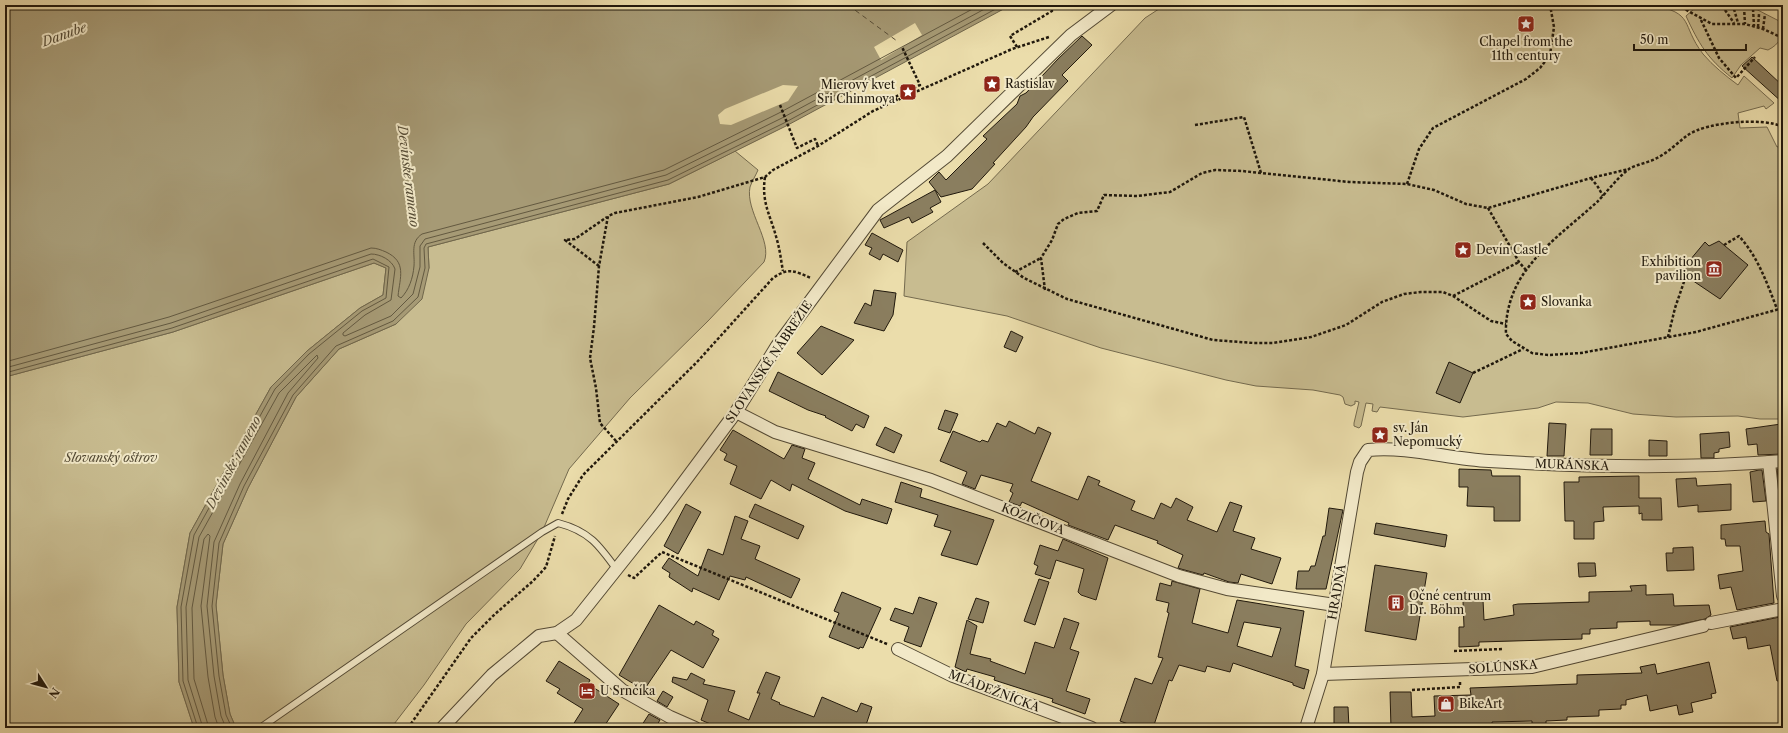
<svg xmlns="http://www.w3.org/2000/svg" width="1788" height="733" font-family="'Libre Caslon Text',serif">
  <style>
    .green { fill: #c8bc90; stroke: #746a4e }
    .water { fill: #a69a75; stroke: #70664b }
    .pier { fill: #ebddab }
    .lines { fill: none; stroke-linecap: round; stroke-linejoin: round }
    .shore { stroke: #635940; stroke-width: 1 }
    .ferry { stroke: #564c36; stroke-width: 1; stroke-dasharray: 5 4; stroke-linecap: butt }
    .building { fill: #8a7e5f; stroke: #20180c; fill-rule: evenodd }
    .lane-casing { stroke: #534934; stroke-width: 8 }
    .street-casing { stroke: #534934; stroke-width: 14 }
    .path { stroke: #20180c; stroke-width: 2.5; stroke-dasharray: 3 2; stroke-linecap: butt }
    .lane { stroke: #f2e9c8; stroke-width: 6 }
    .street { stroke: #f2e9c8; stroke-width: 12 }
    .labels { text-anchor: middle; stroke-width: 4; stroke-linejoin: round; paint-order: stroke }
    .poi-label { font-size: 12px; fill: #20180c; stroke: #f2e9c8; text-anchor: start }
    .street-label { font-size: 12px; fill: #20180c; stroke: #f2e9c8 }
    .park-label { font-size: 12px; font-style: italic; fill: #524934; stroke: #f2e9c8 }
    .water-label { font-size: 13px; font-style: italic; fill: #564c36; stroke: #f2e9c8 }
  </style>
  <rect width="100%" height="100%" fill="#ebddab"/>
  <filter id="stains"><feTurbulence type="fractalNoise" baseFrequency=".005" numOctaves="4"/><feColorMatrix values="0 0 0 0 .2 0 0 0 0 .09 0 0 0 0 .02 0 0 0 .5 -.17"/></filter>
  <radialGradient id="worn" r=".72"><stop offset=".6" stop-color="#630" stop-opacity="0"/><stop offset="1" stop-color="#630" stop-opacity=".3"/></radialGradient>
  <g class="green">
    <path d="M1165 5H1637L1643 8 1647 5H1651C1696 13 1680 24 1703 54 1713 66 1726 76 1738 85L1744 76 1774 103 1766 109 1764 106 1738 113 1740 128 1767 127 1777 147 1783 145V419H1760L1738 416 1676 417 1633 414 1588 403 1556 402 1538 408 1463 417 1380 407 1377 412 1372 411 1373 404 1366 403 1361 426 1359 428 1354 426V423L1359 402 1355 401V404L1351 406 1345 404 1343 397 1340 395 1313 390 1256 386 1226 380 1101 348 1007 316 904 296 907 242 988 184 1145 18Z"/>
    <path d="M1696 5H1748L1783 23C1783 36 1780 44 1768 50L1760 48 1741 65 1732 78C1707 58 1699 44 1686 16L1695 8Z"/>
    <path d="M735 151 758 170C756 175 752 181 750 187 745 211 773 241 764 262L708 321 630 398 569 469 542 532 520 569 466 624 424 685 391 728H236L230 714 223 675 216 605 223 544 248 488 296 397 339 349 396 324 429 268 428 247 669 184Z"/>
    <path d="M374 263 386 268 383 295 360 308 307 351 271 387 190 533 177 607 179 682 194 728H5V377L173 332Z"/>
  </g>
  <path class="water" d="M5 5H1011L786 126 669 184 428 247 429 268 422 299 396 324 339 349 296 397 248 488 223 544 216 605 223 675 230 714 236 728H194L179 682 177 607 190 533 271 387 307 351 360 308 383 295 386 268 374 263 173 332 5 377Z"/>
  <g class="pier">
    <path d="M915 23 922 35 881 60 874 47Z"/>
    <path d="M783 85 798 86 788 101 731 125 720 124 718 115 725 109Z"/>
  </g>
  <g class="lines">
    <g class="shore">
      <path d="M5 362 169 317 371 248C377 248 381 250 386 252 407 262 400 277 398 296L401 298C409 290 413 278 414 266 415 254 410 242 422 234L664 170 779 113 980 5"/>
      <path d="M5 368 171 323 371 254C380 254 392 260 395 269L391 300 365 315 343 333V335L345 336 391 316 413 294 420 267V246L425 239 666 175 782 118 992 5"/>
      <path d="M5 373 172 328 373 259 389 267 386 298 362 311 309 354 275 389 194 535 181 607 183 681 198 728"/>
      <path d="M203 728 188 680 186 607 199 537 279 393 317 355 318 358 288 393 240 484 214 542 207 606 214 676 221 716 226 728"/>
      <path d="M209 728 194 679 192 608 204 539 208 534 210 536 201 606 208 677 215 717 219 728"/>
      <path d="M232 728 226 715 219 676 212 606 219 543 244 486 293 395 336 346 393 321 418 297 425 268 424 248 426 244 668 180 784 123 1003 5"/>
    </g>
    <path class="ferry" d="M848 5 897 41"/>
  </g>
  <g class="building">
    <path d="M1082 36 1092 45 1062 75 1068 81 1033 117 1026 127 993 163 995 164 972 189 941 197 929 182 939 172 946 180 987 139 983 136 1017 104 1020 96 1026 93 1058 59Z"/>
    <path d="M1752 57 1783 86V103L1742 66Z"/>
    <path d="M935 190 941 202 930 208 933 212 912 223 909 217 884 228 880 220Z"/>
    <path d="M872 233 903 250 898 262 883 254 880 260 869 254 872 248 865 245Z"/>
    <path d="M1719 241 1748 265 1720 299 1680 272 1705 242 1709 246Z"/>
    <path d="M874 290 896 293 893 315 884 331 854 323 865 303 871 306Z"/>
    <path d="M821 326 854 340 822 375 797 353Z"/>
    <path d="M1011 331 1023 337 1016 352 1004 347Z"/>
    <path d="M1449 362 1473 373 1460 403 1436 393Z"/>
    <path d="M778 372 869 416 864 428 856 424 852 431 825 417 826 416 808 410 769 391Z"/>
    <path d="M945 410 958 414 950 433 938 429Z"/>
    <path d="M1009 421 1035 434 1038 427 1051 433 1031 481 1078 500 1088 476 1100 481 1098 485 1135 501 1131 510 1154 519 1161 503 1171 508 1176 498 1193 507 1187 520 1217 532 1230 502 1242 506 1233 531 1255 538 1251 549 1281 558 1272 584 1241 574 1238 583 1229 582 1204 573 1203 575 1181 569 1178 568 1183 555 1157 543 1158 541 1115 525 1108 540 1068 525 1069 523 1022 502 1020 506 1009 502 1013 493 1010 491 1013 484 981 475 975 489 962 484 967 472 940 461 953 431 980 442 982 440 988 442 997 423 1006 427Z"/>
    <path d="M1549 423 1566 424 1564 456H1547Z"/>
    <path d="M1781 424 1783 454 1758 455 1757 444 1748 445 1746 429Z"/>
    <path d="M885 427 902 435 894 453 876 445Z"/>
    <path d="M1591 429H1612V455H1590Z"/>
    <path d="M733 430 784 459 792 445 805 449 802 458 815 463 808 479 860 505 862 499 892 509 887 524 845 511 792 484 790 491 771 480 761 499 730 484 737 466 724 460 727 454 720 450Z"/>
    <path d="M1729 432 1730 447 1719 449V452L1714 453V458H1701L1700 434Z"/>
    <path d="M1649 440 1667 441V456H1649Z"/>
    <path d="M1459 469 1491 470 1492 476H1520V521H1494V507L1467 506 1468 487H1459Z"/>
    <path d="M1777 469H1783V488H1779Z"/>
    <path d="M1759 470H1762L1766 501 1753 502 1750 472Z"/>
    <path d="M1639 476V498H1661L1662 520H1642V513L1639 514V506L1603 507 1604 521 1594 522V539H1574V521H1565L1564 482H1579V477Z"/>
    <path d="M1696 478 1697 486 1731 484V510L1698 512V505L1678 507 1676 479Z"/>
    <path d="M901 482 922 489 920 497 994 520 977 565 941 555 951 531 934 526 938 515 895 502Z"/>
    <path d="M686 504 701 512 678 554 664 546Z"/>
    <path d="M755 504 804 526 798 539 749 517Z"/>
    <path d="M1329 508 1343 510 1326 589H1296L1298 571H1309L1311 566H1315L1323 536H1325Z"/>
    <path d="M735 516 748 521 741 539 760 546 755 559 800 579 791 598 746 577 745 580 730 576 719 600 693 588 692 592 669 577 670 573 662 568 669 558 698 576 708 549 723 555Z"/>
    <path d="M1765 521 1766 532 1769 534 1774 603 1737 610 1731 587 1720 589 1718 575 1743 571 1740 546H1726L1725 539H1721V525Z"/>
    <path d="M1376 523 1447 535 1445 547 1374 534Z"/>
    <path d="M1063 539 1108 558 1096 600 1081 595 1078 592 1084 569 1056 560 1050 579 1035 574 1038 566 1034 564 1040 545 1058 551Z"/>
    <path d="M1693 547 1694 570 1667 571 1666 553H1673V548Z"/>
    <path d="M1578 563H1595L1596 576 1579 577Z"/>
    <path d="M1375 565 1427 573 1416 640 1365 631Z"/>
    <path d="M1039 579 1049 582 1035 625 1024 621Z"/>
    <path d="M1172 581 1200 589 1192 623 1228 633 1237 600 1304 611 1295 666 1309 670 1304 689 1293 685V683L1233 663 1230 672 1207 666 1205 672 1179 665 1172 681 1169 680 1153 728H1139L1120 721 1135 678 1152 684 1163 658 1158 657 1169 613 1167 612 1169 603 1156 600 1160 583 1171 586ZM1244 622 1281 628 1272 657 1237 646Z"/>
    <path d="M1646 585V595L1673 594 1674 606 1709 605 1711 615 1705 619 1677 625H1650V621L1617 622V628L1590 629V634H1582V639L1479 642V646L1459 647V627H1464L1463 601 1483 600 1484 620 1514 615 1513 605 1518 604 1589 602V592L1632 591 1630 586Z"/>
    <path d="M842 592 881 608 863 648 860 647 859 649 829 637 839 613 834 611Z"/>
    <path d="M919 597 937 603 921 647 904 641 909 627 890 620 895 608 913 614Z"/>
    <path d="M976 598 989 602 983 623 968 619Z"/>
    <path d="M659 605 694 625 696 621 714 631 712 635 719 639 703 668 671 650 644 690 619 675Z"/>
    <path d="M1780 617 1783 637V680L1777 681 1770 645 1748 649 1746 637 1733 639 1730 627Z"/>
    <path d="M1064 618 1079 623 1070 649 1079 652 1066 691 1090 699 1085 714 1052 702 1053 699 994 680 995 677 967 669 966 672 955 667 967 620 977 626 970 654 991 659 990 661 1025 674 1035 642 1054 648Z"/>
    <path d="M559 661 590 680 588 684 619 704 603 728H571L583 709 557 693 560 689 546 681Z"/>
    <path d="M1709 662 1716 693 1711 694 1712 698 1691 703 1693 712 1679 715 1677 705 1650 711 1647 695 1626 700V705H1621V709L1599 710V716L1567 717V720L1546 721V727H1532V721L1492 722 1493 728H1391L1390 692H1411L1412 717 1435 716 1434 696 1471 695 1470 688 1577 684V675L1642 673 1640 667 1655 664 1657 674Z"/>
    <path d="M766 672 780 677 771 699 780 703 779 704 814 717 822 697 857 712 861 703 872 707 865 728H720L701 720 708 700 672 682 673 677 687 680 691 673 705 680 703 684 735 691 728 711 749 720 760 693H757Z"/>
    <path d="M663 691 673 697 667 707 657 701Z"/>
    <path d="M1334 707H1348L1349 728H1334Z"/>
    <path d="M649 714 660 720 655 728H640Z"/>
  </g>
  <g class="lines">
    <g class="lane-casing">
      <path id="lane" d="M260 728 542 532 558 523C589 531 599 545 617 570"/>
    </g>
    <g class="street-casing">
      <g id="street">
        <path d="M736 412 775 432 931 480 1179 576 1227 589 1335 605"/>
        <path d="M1769 462 1783 596"/>
        <path d="M1711 623 1783 609"/>
        <path d="M557 633 622 690 670 717 695 728"/>
        <path d="M898 649 953 676 1092 728"/>
        <path d="M1323 674 1532 667 1703 626"/>
        <path d="M442 728 492 675 539 636 557 633 576 620 658 517 736 412 777 346 878 210 947 156 1071 35 1111 5"/>
        <path d="M1306 728 1323 674 1357 472 1360 462 1368 450C1408 446 1449 459 1489 461 1587 467 1685 469 1783 461"/>
      </g>
    </g>
    <g class="path">
      <path d="M1677 5 1712 24H1745L1763 29 1783 38"/>
      <path d="M1744 7 1745 24"/>
      <path d="M1734 9 1738 23"/>
      <path d="M1753 9 1754 26"/>
      <path d="M1725 10 1734 23"/>
      <path d="M1701 20 1719 58 1736 78 1755 57"/>
      <path d="M1758 27 1759 14"/>
      <path d="M1763 29 1765 14"/>
      <path d="M1017 47 1010 36 1052 11 1049 5"/>
      <path d="M897 101 895 97 920 85 902 47"/>
      <path d="M780 105 797 148 815 139 818 146"/>
      <path d="M1195 125 1244 117 1261 173"/>
      <path d="M1783 127C1764 117 1706 122 1688 135 1678 142 1669 152 1657 158 1648 163 1637 164 1629 169 1619 176 1606 193 1597 202 1573 224 1546 243 1527 269 1513 287 1505 311 1506 334L1512 341 1532 353 1548 355 1581 353 1696 332 1783 308"/>
      <path d="M765 177C761 203 771 216 777 240 780 250 781 261 783 271"/>
      <path d="M1591 178 1598 187 1603 196"/>
      <path d="M1407 184 1419 149 1433 128 1526 79 1540 68 1550 55 1554 27 1550 5"/>
      <path d="M1488 208 1519 262 1526 270"/>
      <path d="M983 243 1003 263 1024 278 1067 299 1213 340 1254 343H1273L1311 337 1346 325 1382 302 1404 294 1421 292H1443L1453 296 1491 321 1506 324"/>
      <path d="M1724 245 1739 236C1758 257 1767 283 1777 309"/>
      <path d="M599 266 565 240 575 239 607 217"/>
      <path d="M1015 272 1041 258"/>
      <path d="M1045 290 1041 258 1052 240 1058 224 1064 219 1078 213 1097 211 1104 195 1137 196 1170 192 1202 173 1215 170 1242 171 1349 182 1407 184 1434 190 1466 204 1488 208 1591 178 1629 169"/>
      <path d="M1453 296 1519 262"/>
      <path d="M1668 337 1675 308 1686 276"/>
      <path d="M1473 373 1523 349"/>
      <path d="M616 441 600 423 596 388 590 358 594 327 599 266 608 216 615 213 698 197 765 177 773 170 818 146 873 111 1012 49 1049 37"/>
      <path d="M562 514 568 499 583 475 697 362 773 278C789 267 794 271 811 278"/>
      <path d="M628 575 634 578 662 552 887 644"/>
      <path d="M1454 651 1502 649"/>
      <path d="M1412 690 1460 687V682"/>
      <path d="M408 728 471 638 495 614 533 581 546 567 555 536"/>
    </g>
    <use href="#lane" class="lane"/>
    <use href="#street" class="street"/>
  </g>
  <defs>
    <g id="sight-square" transform="scale(0.9)"><rect x="-9" y="-9" width="18" height="18" rx="4" fill="#8f2418" stroke="#f2e9c8"/><path d="M0-6L1.8-2.2L6-1.7L2.9 1.2L3.7 5.4L0 3.3L-3.7 5.4L-2.9 1.2L-6-1.7L-1.8-2.2Z" fill="#fff"/></g>
    <g id="museum-square" transform="scale(0.9)"><rect x="-9" y="-9" width="18" height="18" rx="4" fill="#8f2418" stroke="#f2e9c8"/><path d="M0-6L6-3V-2H-6V-3ZM-5-1h2V3h-2ZM-1-1h2V3h-2ZM3-1h2V3H3ZM-6 4H6V6H-6Z" fill="#fff"/></g>
    <g id="building-square" transform="scale(0.9)"><rect x="-9" y="-9" width="18" height="18" rx="4" fill="#8f2418" stroke="#f2e9c8"/><path d="M-4-6H4V6H1V3H-1V6H-4ZM-2.5-4.3h1.7v1.8h-1.7ZM.8-4.3h1.7v1.8H.8ZM-2.5-1h1.7V.8h-1.7ZM.8-1h1.7V.8H.8Z" fill="#fff"/></g>
    <g id="hotel-square" transform="scale(0.9)"><rect x="-9" y="-9" width="18" height="18" rx="4" fill="#8f2418" stroke="#f2e9c8"/><path d="M-6-4.5h1.5V1H6V5H4.5V3h-9V5H-6ZM-4 0a1.8 1.8 0 1 1 3.6 0ZM.5 0V-2.5h3Q6-2.5 6 0Z" fill="#fff"/></g>
    <g id="shop-square" transform="scale(0.9)"><rect x="-9" y="-9" width="18" height="18" rx="4" fill="#8f2418" stroke="#f2e9c8"/><path d="M-5-2.5h2.3a2.7 3.5 0 0 1 5.4 0H5L5.5 6h-11ZM-1.5-2.5h3a1.5 2.3 0 0 0-3 0Z" fill="#fff"/></g>
  </defs>
  <g fill-rule="evenodd">
    <use href="#sight-square" x="1526" y="24"/>
    <use href="#sight-square" x="992" y="84"/>
    <use href="#sight-square" x="908" y="92"/>
    <use href="#sight-square" x="1463" y="250"/>
    <use href="#museum-square" x="1714" y="269"/>
    <use href="#sight-square" x="1528" y="302"/>
    <use href="#sight-square" x="1380" y="435"/>
    <use href="#building-square" x="1396" y="603"/>
    <use href="#hotel-square" x="587" y="691"/>
    <use href="#shop-square" x="1446" y="704"/>
  </g>
  <g class="labels">
    <g class="poi-label">
      <text x="1526" y="46" text-anchor="middle">Chapel from the<tspan x="1526" dy="14">11th century</tspan></text>
      <text x="1005" y="88">Rastislav</text>
      <text x="895" y="89" text-anchor="end">Mierový kvet<tspan x="895" dy="14">Sri Chinmoya</tspan></text>
      <text x="1476" y="254">Devín Castle</text>
      <text x="1701" y="266" text-anchor="end">Exhibition<tspan x="1701" dy="14">pavilion</tspan></text>
      <text x="1541" y="306">Slovanka</text>
      <text x="1393" y="432">sv. Ján<tspan x="1393" dy="14">Nepomucký</tspan></text>
      <text x="1409" y="600">Očné centrum<tspan x="1409" dy="14">Dr. Böhm</tspan></text>
      <text x="600" y="695">U Srnčíka</text>
      <text x="1459" y="708">BikeArt</text>
    </g>
    <g class="street-label">
      <text transform="translate(769 362) rotate(-56)" y="4">SLOVANSKÉ NÁBREŽIE</text>
      <text transform="translate(1572 465) rotate(2)" y="4">MURÁNSKA</text>
      <text transform="translate(1033 519) rotate(21)" y="4">KOZIČOVA</text>
      <text transform="translate(1337 592) rotate(-80)" y="4">HRADNÁ</text>
      <text transform="translate(1503 667) rotate(-4)" y="4">SOLÚNSKA</text>
      <text transform="translate(994 691) rotate(21)" y="4">MLÁDEŽNÍCKA</text>
    </g>
    <g class="park-label">
      <text x="111" y="462">Slovanský ostrov</text>
    </g>
    <g class="water-label">
      <text transform="translate(64 34) rotate(-20)" y="5">Danube</text>
      <text transform="translate(409 176) rotate(83)" y="5">Devínske rameno</text>
      <text transform="translate(233 462) rotate(-62)" y="5">Devínske rameno</text>
    </g>
  </g>
  <rect width="1788" height="733" fill="none" stroke="#ebddab" stroke-width="20"/>
  <rect x="6" y="6" width="1776" height="721" fill="none" stroke="#20180c" stroke-width="2"/>
  <rect x="10" y="10" width="1768" height="713" fill="none" stroke="#20180c"/>
  <g transform="translate(46 687) rotate(126)" stroke="#f2e9c8" stroke-width="3" paint-order="stroke">
  <path d="M0-3L7 15L0 10L-7 15Z" fill="#20180c"/>
  <text y="-6" font-size="11" font-weight="bold" text-anchor="middle" fill="#20180c">N</text>
  </g>
  <path d="M1634 44v6h112v-6" fill="none" stroke="#20180c" stroke-width="2"/>
  <text x="1640" y="44" font-size="12" fill="#20180c" stroke="#f2e9c8" stroke-width="3" paint-order="stroke">50 m</text>
  <rect width="100%" height="100%" filter="url(#stains)"/>
  <rect width="100%" height="100%" fill="url(#worn)"/>
</svg>
